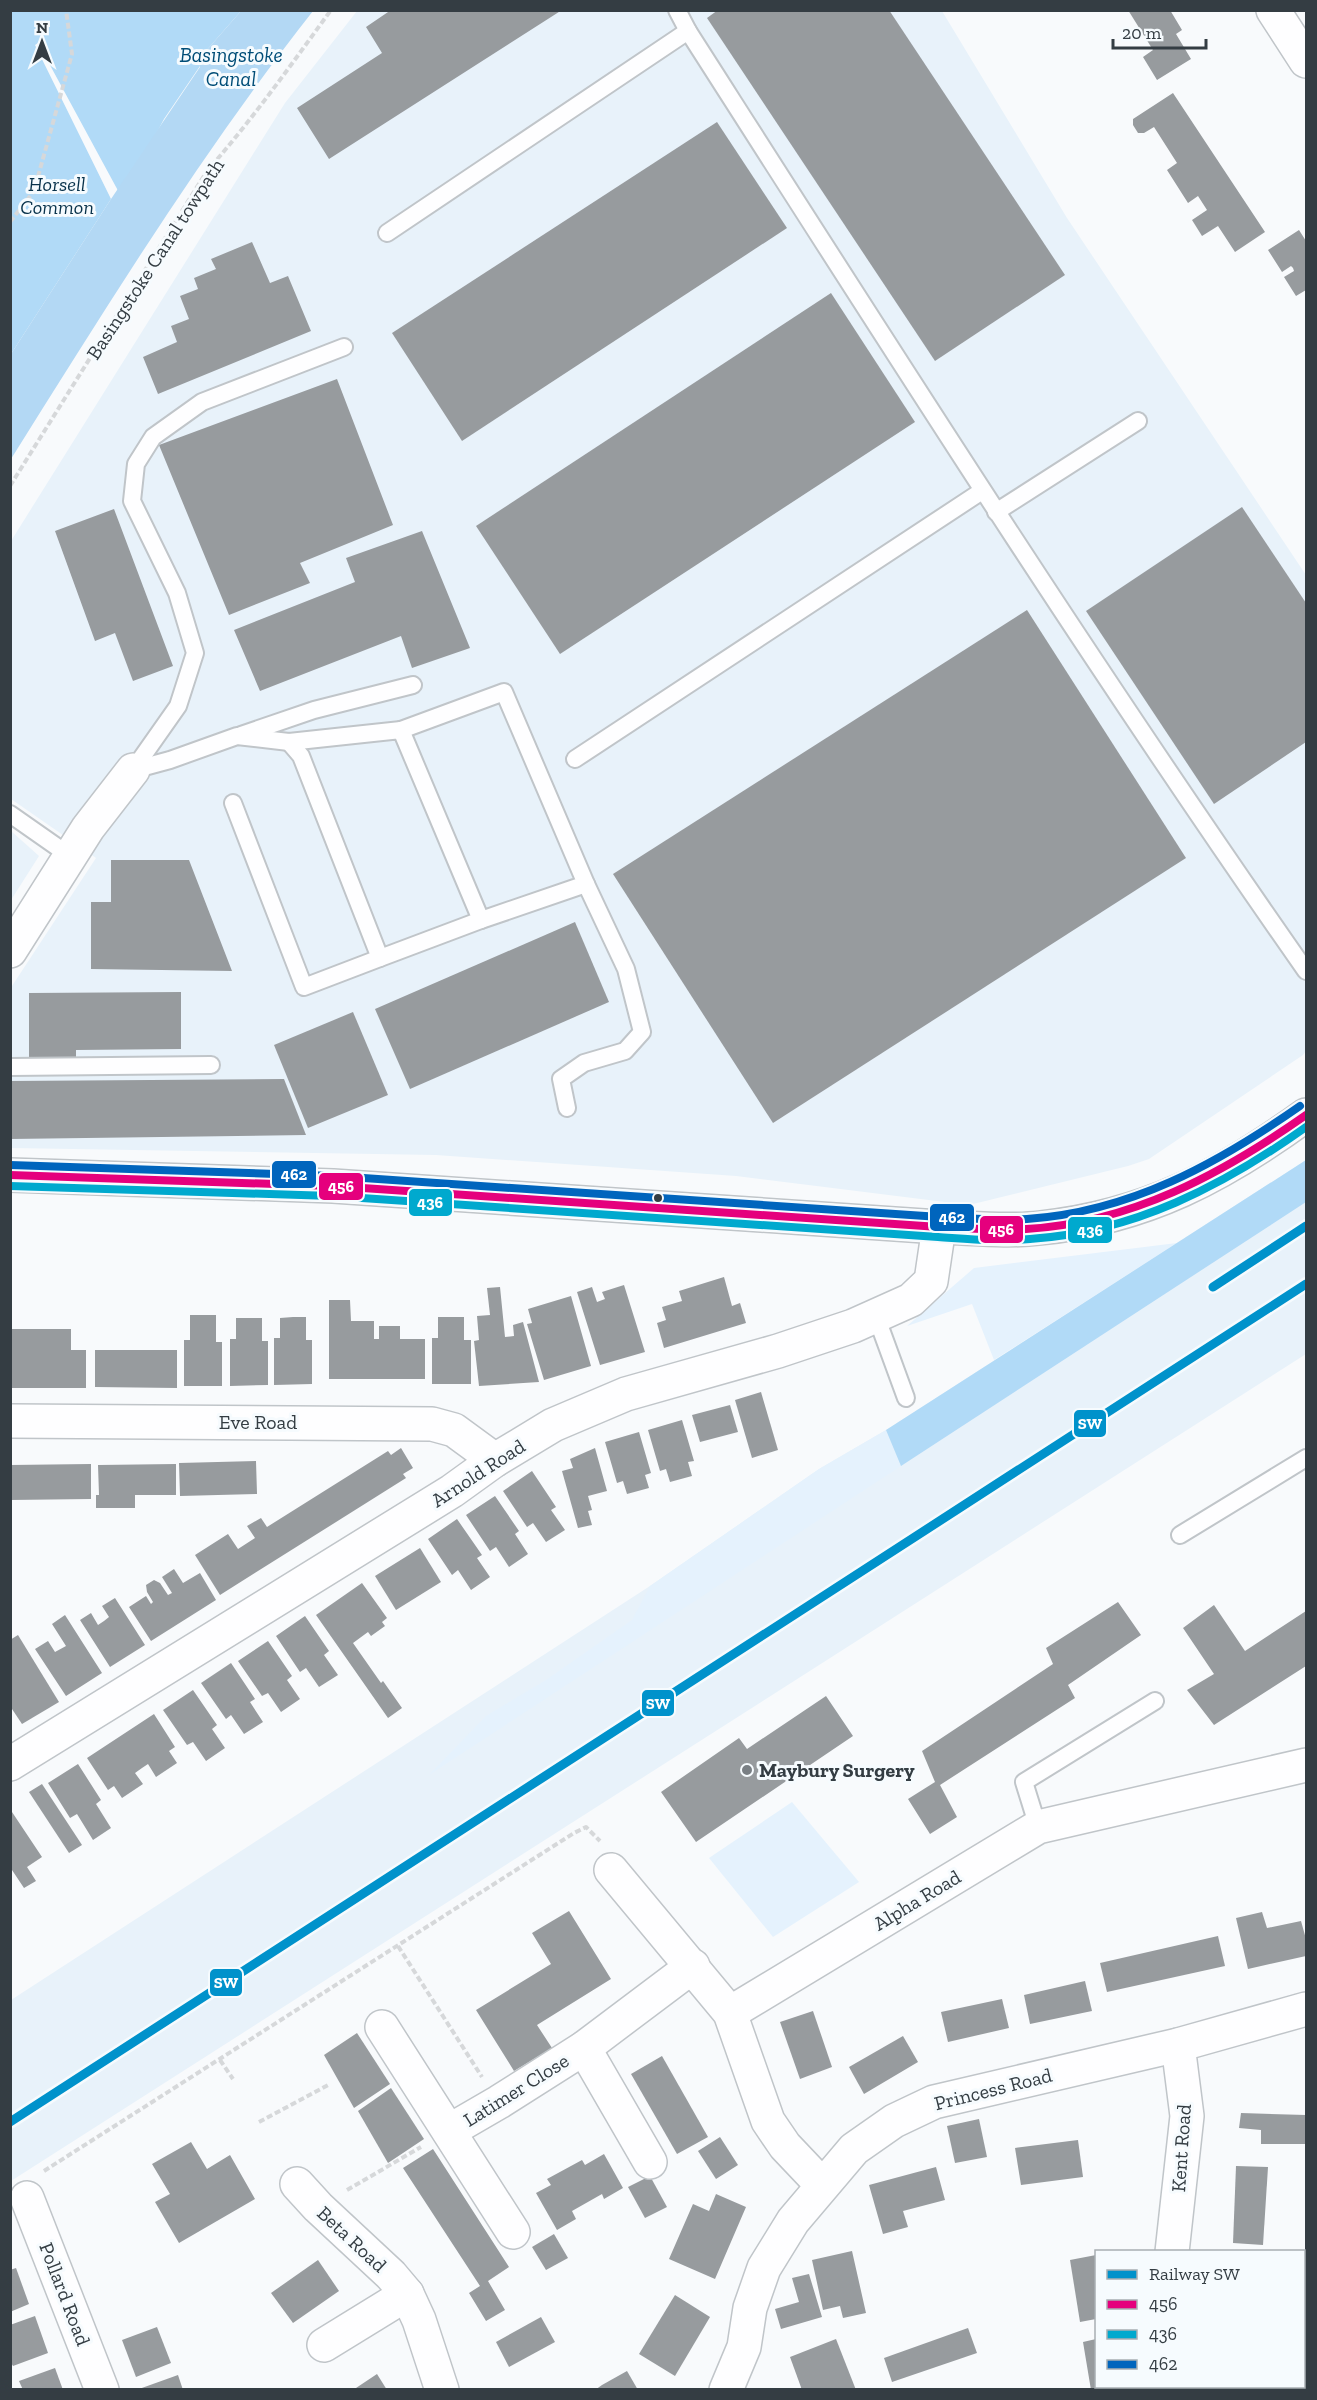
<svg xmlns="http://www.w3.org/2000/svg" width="1317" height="2400" font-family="'Zilla Slab',serif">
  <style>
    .built { fill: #e8f2fa }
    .green { fill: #e5f2fd }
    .forest { fill: #b1daf7 }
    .water { fill: #b3d8f4 }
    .building { fill: #979b9e }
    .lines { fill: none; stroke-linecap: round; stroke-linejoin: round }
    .service-casing { stroke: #c0c5c9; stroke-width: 20 }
    .minor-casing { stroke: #c0c5c9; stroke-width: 36 }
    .tertiary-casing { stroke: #c0c5c9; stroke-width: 36 }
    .path { stroke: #d6d8da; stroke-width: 4; stroke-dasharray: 6 3; stroke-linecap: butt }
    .service { stroke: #fefeff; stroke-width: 16 }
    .minor { stroke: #fefeff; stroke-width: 33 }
    .tertiary { stroke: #fefeff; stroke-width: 33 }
    .bus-1-casing { stroke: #f6fbfe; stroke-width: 12 }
    .bus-2-casing { stroke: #f6fbfe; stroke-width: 12 }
    .bus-3-casing { stroke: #f6fbfe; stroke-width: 12 }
    .bus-1 { stroke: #e5007d; stroke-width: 8 }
    .bus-2 { stroke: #00a9ce; stroke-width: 8 }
    .bus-3 { stroke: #0065bd; stroke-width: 8 }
    .rail-1-casing { stroke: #f6fbfe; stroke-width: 14 }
    .rail-1 { stroke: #0092cb; stroke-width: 9 }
    .bus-dot { fill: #343d43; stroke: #f6fbfe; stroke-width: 2 }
    .poi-dot { fill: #797f84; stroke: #f6fbfe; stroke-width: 2 }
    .labels { text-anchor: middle; stroke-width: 6; stroke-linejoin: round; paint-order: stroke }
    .park-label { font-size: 20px; font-style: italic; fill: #08324b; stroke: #f6fbfe }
    .street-label { font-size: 20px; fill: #343d43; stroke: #f6fbfe }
    .poi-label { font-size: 20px; font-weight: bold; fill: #343d43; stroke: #f6fbfe; text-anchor: start }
    .water-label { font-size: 21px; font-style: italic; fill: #004d77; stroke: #f6fbfe }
    .line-badge { stroke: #f6fbfe; stroke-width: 2 }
    .badge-label { font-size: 16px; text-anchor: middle; font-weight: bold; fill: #fff }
  </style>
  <rect width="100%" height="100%" fill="#f8fafc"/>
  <g class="built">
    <path d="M357 11H942L1067 218 1306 575V1051L1303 1055 1149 1159 1128 1166 969 1205 736 1176 436 1155 11 1148 10 989 96 858 11 799V541L285 103Z"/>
    <path d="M11 831 39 856 11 900Z"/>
    <path d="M1306 1160V1354L11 2181V2000L650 1586 819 1469 886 1430Z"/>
  </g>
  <g class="green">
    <path d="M1177 1243 994 1360 972 1304 907 1326 974 1268Z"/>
    <path d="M886 1430 901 1466 429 1775 486 1716 546 1680 632 1620 650 1586 819 1469Z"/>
    <path d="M792 1802 859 1882 773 1937 709 1858Z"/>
  </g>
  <g class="forest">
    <path d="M11 11H241L198 60 200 66 164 119 122 198 38 43 35 45 111 199 11 354Z"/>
    <path d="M1306 1160V1202L901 1466 886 1430Z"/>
  </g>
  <path class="water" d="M241 11H313C202 152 107 306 11 459V354L111 199 200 67 198 60Z"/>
  <g class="building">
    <path d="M391 10H562L329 159 297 108 382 53 366 27Z"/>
    <path d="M718 10H889L1065 275 935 361 707 18Z"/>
    <path d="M1128 10H1170L1182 30 1176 34 1191 59 1157 80 1143 57 1153 50Z"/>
    <path d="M1173 93 1265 232 1235 252 1218 226 1202 236 1192 220 1207 210 1198 196 1188 203 1167 170 1177 163 1154 127 1144 133H1138L1133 125V119Z"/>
    <path d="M717 122 787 228 462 441 392 333Z"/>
    <path d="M1299 230 1306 241V290L1296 296 1284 277 1294 271 1293 268 1291 266 1282 272 1268 250Z"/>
    <path d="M252 242 270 283 288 276 311 331 158 394 143 357 177 342 171 326 189 319 180 296 198 289 194 278 216 269 211 259Z"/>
    <path d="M831 293 915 422 560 654 476 526Z"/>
    <path d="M337 379 393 525 300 563 310 583 229 615 159 445Z"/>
    <path d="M1242 507 1306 603V742L1214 804 1086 611Z"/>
    <path d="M114 509 173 666 133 681 115 633 95 641 55 531Z"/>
    <path d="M422 531 470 648 412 668 401 636 260 691 234 630 355 582 346 558Z"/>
    <path d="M1027 610 1186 858 773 1123 613 874Z"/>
    <path d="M111 860H189L232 971 91 969V902H111Z"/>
    <path d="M575 922 609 1002 410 1089 375 1009Z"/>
    <path d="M181 992V1049L76 1050V1059H29V993Z"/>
    <path d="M353 1012 388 1095 308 1128 274 1045Z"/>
    <path d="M284 1079 306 1135 10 1139V1081Z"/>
    <path d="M724 1277 732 1306 740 1303 746 1323 664 1348 657 1323 666 1320 662 1307 682 1301 679 1291Z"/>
    <path d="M624 1285 645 1352 600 1365 577 1292 592 1287 597 1302 605 1299 602 1292Z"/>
    <path d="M500 1287 505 1337 514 1336 513 1325 523 1322 539 1382 479 1386 474 1341 479 1340 477 1316 490 1315 487 1288Z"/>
    <path d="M571 1296 591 1366 544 1380 527 1324 532 1323 528 1309Z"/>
    <path d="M329 1300H350L351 1321H374V1339H379V1326H400V1339H425V1379H329Z"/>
    <path d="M190 1315H216V1342H222V1386H184V1340H190Z"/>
    <path d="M293 1317H306V1340H312V1384L274 1385V1338H280V1318Z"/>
    <path d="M438 1317H464V1340H471V1384H432V1338H438Z"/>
    <path d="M236 1318H262V1341H268V1385L230 1386V1339H236Z"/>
    <path d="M10 1329H71V1350H86V1388H10Z"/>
    <path d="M95 1350H177V1388L95 1387Z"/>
    <path d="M761 1392 778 1450 752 1458 735 1400Z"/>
    <path d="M730 1405 738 1432 700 1442 692 1415Z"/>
    <path d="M682 1420 694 1461 688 1462 692 1476 670 1482 666 1469 660 1471 648 1430Z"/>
    <path d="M639 1432 651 1473 645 1475 649 1488 627 1494 623 1481 617 1483 605 1442Z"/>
    <path d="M401 1448 413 1468 403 1474 406 1478 220 1595 195 1555 228 1534 238 1549 255 1538 247 1526 261 1518 267 1527 388 1451 391 1455Z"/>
    <path d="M595 1448 607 1491 588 1496 592 1510 588 1511 592 1525 578 1528 562 1471 573 1468 570 1459Z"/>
    <path d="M256 1461 257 1494 180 1496 179 1463Z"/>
    <path d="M91 1464V1499L10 1500V1465Z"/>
    <path d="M176 1464V1495H135V1508H96V1495H99L98 1465Z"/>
    <path d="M532 1471 556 1507 551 1510 565 1530 546 1542 533 1523 527 1527 503 1491Z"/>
    <path d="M495 1496 519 1531 515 1534 528 1554 509 1567 496 1547 490 1551 466 1515Z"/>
    <path d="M457 1519 482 1555 477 1558 490 1577 471 1590 458 1570 452 1575 428 1539Z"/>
    <path d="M420 1548 441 1582 396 1610 375 1576Z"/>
    <path d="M174 1569 183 1583 200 1573 216 1600 151 1641 129 1607 146 1596 151 1604 153 1602 147 1592 146 1585 154 1580 160 1583 168 1595 172 1593 162 1577Z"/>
    <path d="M362 1583 387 1618 382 1622 385 1626 371 1636 368 1632 353 1643 381 1683 383 1681 402 1708 388 1718 316 1615Z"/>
    <path d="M115 1598 145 1645 110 1667 80 1620 91 1613 98 1625 104 1621 109 1617 102 1606Z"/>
    <path d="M1118 1602 1141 1635 1068 1685 1075 1698 940 1785 957 1817 930 1834 908 1799 935 1782 922 1751 1053 1664 1046 1648Z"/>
    <path d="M1214 1605 1245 1651 1306 1611V1666L1214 1725 1187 1690 1214 1674 1183 1628Z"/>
    <path d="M65 1615 102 1673 66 1696 35 1649 48 1641 55 1652 66 1646 52 1624Z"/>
    <path d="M305 1616 329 1651 324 1655 338 1675 319 1687 306 1668 300 1672 276 1636Z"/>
    <path d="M18 1635 59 1702 22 1724 10 1706V1640Z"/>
    <path d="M268 1641 292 1676 287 1680 300 1699 281 1712 268 1693 262 1696 238 1661Z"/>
    <path d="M231 1663 255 1699 250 1702 263 1722 244 1734 231 1715 226 1719 201 1683Z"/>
    <path d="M193 1690 217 1725 212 1729 225 1748 206 1761 193 1742 187 1745 163 1710Z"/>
    <path d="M826 1696 853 1736 696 1842 661 1792 739 1738 747 1749Z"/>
    <path d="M154 1714 175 1747 169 1751 177 1763 156 1777 148 1764 142 1768 135 1773 143 1784 122 1798 114 1786 108 1790 87 1758Z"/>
    <path d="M78 1764 101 1800 96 1804 111 1828 93 1840 77 1814 70 1818 48 1783Z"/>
    <path d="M42 1784 82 1845 69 1853 29 1792Z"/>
    <path d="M10 1809 42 1857 27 1867 36 1881 24 1888 10 1867Z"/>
    <path d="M569 1911 611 1979 537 2025 552 2048 514 2071 476 2010 551 1964 532 1933Z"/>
    <path d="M1262 1912 1267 1928 1301 1921 1306 1939V1956L1248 1969 1236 1918Z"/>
    <path d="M1218 1936 1225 1966 1107 1992 1100 1963Z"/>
    <path d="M1085 1981 1092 2011 1030 2024 1024 1995Z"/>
    <path d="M1002 1999 1009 2028 948 2042 941 2012Z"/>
    <path d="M813 2011 832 2067 800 2079 780 2022Z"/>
    <path d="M357 2033 390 2084 354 2108 324 2055Z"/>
    <path d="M903 2036 918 2062 864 2094 849 2067Z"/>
    <path d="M662 2056 708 2137 677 2154 631 2074Z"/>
    <path d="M391 2088 424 2139 388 2163 358 2111Z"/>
    <path d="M1241 2113 1306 2115V2144H1261V2130L1239 2128Z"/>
    <path d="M979 2119 987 2157 955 2163 947 2126Z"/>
    <path d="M720 2137 738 2165 716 2179 698 2151Z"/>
    <path d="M1078 2140 1083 2177 1021 2185 1015 2148Z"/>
    <path d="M191 2142 207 2169 230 2155 255 2199 179 2243 155 2202 170 2194 152 2164Z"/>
    <path d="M433 2149 509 2267 488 2281 505 2310 486 2321 469 2293 480 2286 403 2168Z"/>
    <path d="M604 2154 623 2188 604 2199 602 2194 572 2211 576 2219 557 2230 536 2193 551 2185 547 2179 582 2160 585 2165Z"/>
    <path d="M1236 2166 1268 2167 1263 2245 1233 2243Z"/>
    <path d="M936 2167 945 2200 903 2211 908 2227 883 2234 869 2185Z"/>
    <path d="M650 2176 667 2207 645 2218 628 2187Z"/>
    <path d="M716 2194 746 2207 715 2279 669 2259 693 2204 709 2211Z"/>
    <path d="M554 2234 568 2258 546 2270 532 2247Z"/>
    <path d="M852 2251 866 2313 843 2318 840 2306 823 2310 812 2260Z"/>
    <path d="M1096 2255V2319L1080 2322 1070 2260Z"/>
    <path d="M318 2260 339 2291 293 2323 271 2293Z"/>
    <path d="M16 2268 29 2304 10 2312V2270Z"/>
    <path d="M809 2274 822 2317 781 2329 775 2309 799 2302 792 2278Z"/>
    <path d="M675 2295 710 2317 675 2376 639 2354Z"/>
    <path d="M35 2316 48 2353 13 2366 10 2361V2325Z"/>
    <path d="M541 2317 555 2342 509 2367 496 2342Z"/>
    <path d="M157 2327 171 2363 136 2377 122 2340Z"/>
    <path d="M968 2328 977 2353 892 2382 884 2358Z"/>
    <path d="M836 2339 856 2390H802L790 2357Z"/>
    <path d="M1096 2339V2386H1125L1126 2390H1091L1083 2342Z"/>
    <path d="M55 2368 63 2390H23L19 2381Z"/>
    <path d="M627 2371 638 2390H595L602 2385Z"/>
    <path d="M377 2374 387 2390H353Z"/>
    <path d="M178 2375 183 2390H139V2389Z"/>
  </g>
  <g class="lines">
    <g class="service-casing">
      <g id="service">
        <path d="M677 10 688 31C890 347 1091 664 1306 971"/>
        <path d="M387 233 688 31"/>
        <path d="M996 512 1138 421"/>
        <path d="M401 730 504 692 586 884 481 920"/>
        <path d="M241 735 314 710 413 685"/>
        <path d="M575 759 982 491"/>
        <path d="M133 770 170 760 237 736 289 742 401 730 481 920 380 958"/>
        <path d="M133 770 178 706 195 653 177 593 132 501 136 464 153 437 202 402 344 347"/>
        <path d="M233 803 304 987 380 958 301 756 289 742"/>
        <path d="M10 814 70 856"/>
        <path d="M10 1067 211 1065"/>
        <path d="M567 1108 561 1079 584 1063 625 1051 642 1032 626 969 586 884"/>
        <path d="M876 1316 906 1398"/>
        <path d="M1180 1535 1306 1458"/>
        <path d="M1038 1827 1024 1782 1155 1701"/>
      </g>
    </g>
    <g class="minor-casing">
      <g id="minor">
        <path d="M1273 10 1306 61"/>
        <path d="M10 951 88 828 133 770"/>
        <path d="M10 1421 432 1424 454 1430 495 1460"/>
        <path d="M10 1764 452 1491 495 1460 553 1425 626 1394 778 1351 853 1326 911 1300 931 1281 939 1227"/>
        <path d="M611 1870 730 2013 768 2121 785 2146 822 2185"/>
        <path d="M730 2013 1038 1827 1306 1765"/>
        <path d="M382 2027 513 2232"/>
        <path d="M584 2048 650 2162"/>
        <path d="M449 2131 499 2102 584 2048 693 1966"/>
        <path d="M297 2184 318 2207 391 2275 407 2294 419 2320 442 2390"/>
        <path d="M27 2198 102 2390"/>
        <path d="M1172 2252 1187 2116 1178 2045"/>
        <path d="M324 2345 407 2294"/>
        <path d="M1190 2386V2390"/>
        <path d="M726 2390 744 2347 750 2308 764 2268 793 2221 854 2149 894 2121 934 2102 1178 2045 1306 2009"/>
      </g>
    </g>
    <g class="tertiary-casing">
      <path id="tertiary" d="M10 1175 333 1186 939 1227C973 1228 1007 1232 1040 1228 1146 1217 1222 1176 1306 1115"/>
    </g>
    <g class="path">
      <path d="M10 222 34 191 72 54 66 10"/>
      <path d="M10 486 207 171C252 120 291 65 331 10"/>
      <path d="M398 1946 482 2077"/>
      <path d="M220 2060 233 2079"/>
      <path d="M259 2122 330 2084"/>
      <path d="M44 2171 574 1833 586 1827 600 1841"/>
      <path d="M347 2190 421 2147"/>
    </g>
    <use href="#service" class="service"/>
    <use href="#minor" class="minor"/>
    <use href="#tertiary" class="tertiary"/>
    <g class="bus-1-casing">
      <path id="bus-1" d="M10 1175 333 1186 939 1227C968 1228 997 1231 1026 1229 1131 1223 1222 1174 1306 1115"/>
    </g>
    <g class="bus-2-casing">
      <path id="bus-2" d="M10 1186 332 1196 938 1237C969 1239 999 1242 1030 1239 1134 1232 1223 1186 1306 1127"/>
    </g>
    <g class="bus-3-casing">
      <path id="bus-3" d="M10 1165 334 1176 940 1217C969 1218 998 1221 1027 1219 1130 1212 1217 1164 1300 1106"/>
    </g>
    <use href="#bus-1" class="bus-1"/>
    <use href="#bus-2" class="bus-2"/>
    <use href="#bus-3" class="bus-3"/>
    <g class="rail-1-casing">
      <g id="rail-1">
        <path d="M1213 1287 1306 1226"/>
        <path d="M10 2122 1306 1284"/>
      </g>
    </g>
    <use href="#rail-1" class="rail-1"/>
  </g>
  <circle class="bus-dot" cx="658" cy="1198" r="5"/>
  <circle class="poi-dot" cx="747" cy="1770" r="6"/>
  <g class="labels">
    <g class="park-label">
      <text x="57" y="191">Horsell<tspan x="57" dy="23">Common</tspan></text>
    </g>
    <g class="street-label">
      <text transform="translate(155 259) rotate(-57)" y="7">Basingstoke Canal towpath</text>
      <text x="258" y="1429">Eve Road</text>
      <text transform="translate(478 1473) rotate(-33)" y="7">Arnold Road</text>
      <text transform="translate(917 1900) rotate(-31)" y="7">Alpha Road</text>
      <text transform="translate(993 2089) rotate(-14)" y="7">Princess Road</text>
      <text transform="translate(516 2090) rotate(-32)" y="7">Latimer Close</text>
      <text transform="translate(1181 2148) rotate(-86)" y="7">Kent Road</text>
      <text transform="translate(352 2239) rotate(43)" y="7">Beta Road</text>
      <text transform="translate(65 2294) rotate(69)" y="7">Pollard Road</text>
    </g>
    <g class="poi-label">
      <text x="759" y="1777">Maybury Surgery</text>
    </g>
    <g class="water-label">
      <text x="231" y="62">Basingstoke<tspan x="231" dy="24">Canal</tspan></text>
    </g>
  </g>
  <g class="line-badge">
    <rect x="271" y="1160" width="46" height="29" rx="6" fill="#0065bd"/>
    <rect x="318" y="1172" width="46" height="29" rx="6" fill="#e5007d"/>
    <rect x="408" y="1188" width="45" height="29" rx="6" fill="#00a9ce"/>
    <rect x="929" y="1203" width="46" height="29" rx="6" fill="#0065bd"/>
    <rect x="979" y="1215" width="45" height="29" rx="6" fill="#e5007d"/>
    <rect x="1067" y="1216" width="46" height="28" rx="6" fill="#00a9ce"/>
    <rect x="1073" y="1409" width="34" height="29" rx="6" fill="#0092cb"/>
    <rect x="641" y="1689" width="34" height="28" rx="6" fill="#0092cb"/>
    <rect x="209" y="1968" width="34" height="29" rx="6" fill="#0092cb"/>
  </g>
  <g class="badge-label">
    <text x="294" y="1180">462</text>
    <text x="341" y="1192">456</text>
    <text x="430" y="1208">436</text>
    <text x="952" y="1223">462</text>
    <text x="1001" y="1235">456</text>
    <text x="1090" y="1236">436</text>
    <text x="1090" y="1429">SW</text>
    <text x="658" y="1709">SW</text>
    <text x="226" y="1988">SW</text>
  </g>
  <rect width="1317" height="2400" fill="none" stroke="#343d43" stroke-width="24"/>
  <rect x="1095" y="2250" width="210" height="138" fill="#f6fbfe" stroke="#a8afb3" stroke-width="1.5"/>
  <rect x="1107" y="2270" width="30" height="9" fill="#0092cb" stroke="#a8afb3" stroke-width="1.5"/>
  <text x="1149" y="2280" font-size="18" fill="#343d43">Railway SW</text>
  <rect x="1107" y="2300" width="30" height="9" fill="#e5007d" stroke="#a8afb3" stroke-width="1.5"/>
  <text x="1149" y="2310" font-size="18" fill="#343d43">456</text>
  <rect x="1107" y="2330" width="30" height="9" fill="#00a9ce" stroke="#a8afb3" stroke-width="1.5"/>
  <text x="1149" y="2340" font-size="18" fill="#343d43">436</text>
  <rect x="1107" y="2360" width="30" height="9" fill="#0065bd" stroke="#a8afb3" stroke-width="1.5"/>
  <text x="1149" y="2370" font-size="18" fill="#343d43">462</text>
  <g transform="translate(42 42)" stroke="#f6fbfe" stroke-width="4.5" paint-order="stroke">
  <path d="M0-4.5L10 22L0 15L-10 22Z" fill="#343d43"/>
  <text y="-9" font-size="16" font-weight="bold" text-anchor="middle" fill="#343d43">N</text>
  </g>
  <path d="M1113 39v9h93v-9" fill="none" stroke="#343d43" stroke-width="3"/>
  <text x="1122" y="39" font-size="18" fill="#343d43" stroke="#f6fbfe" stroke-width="4.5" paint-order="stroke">20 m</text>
</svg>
